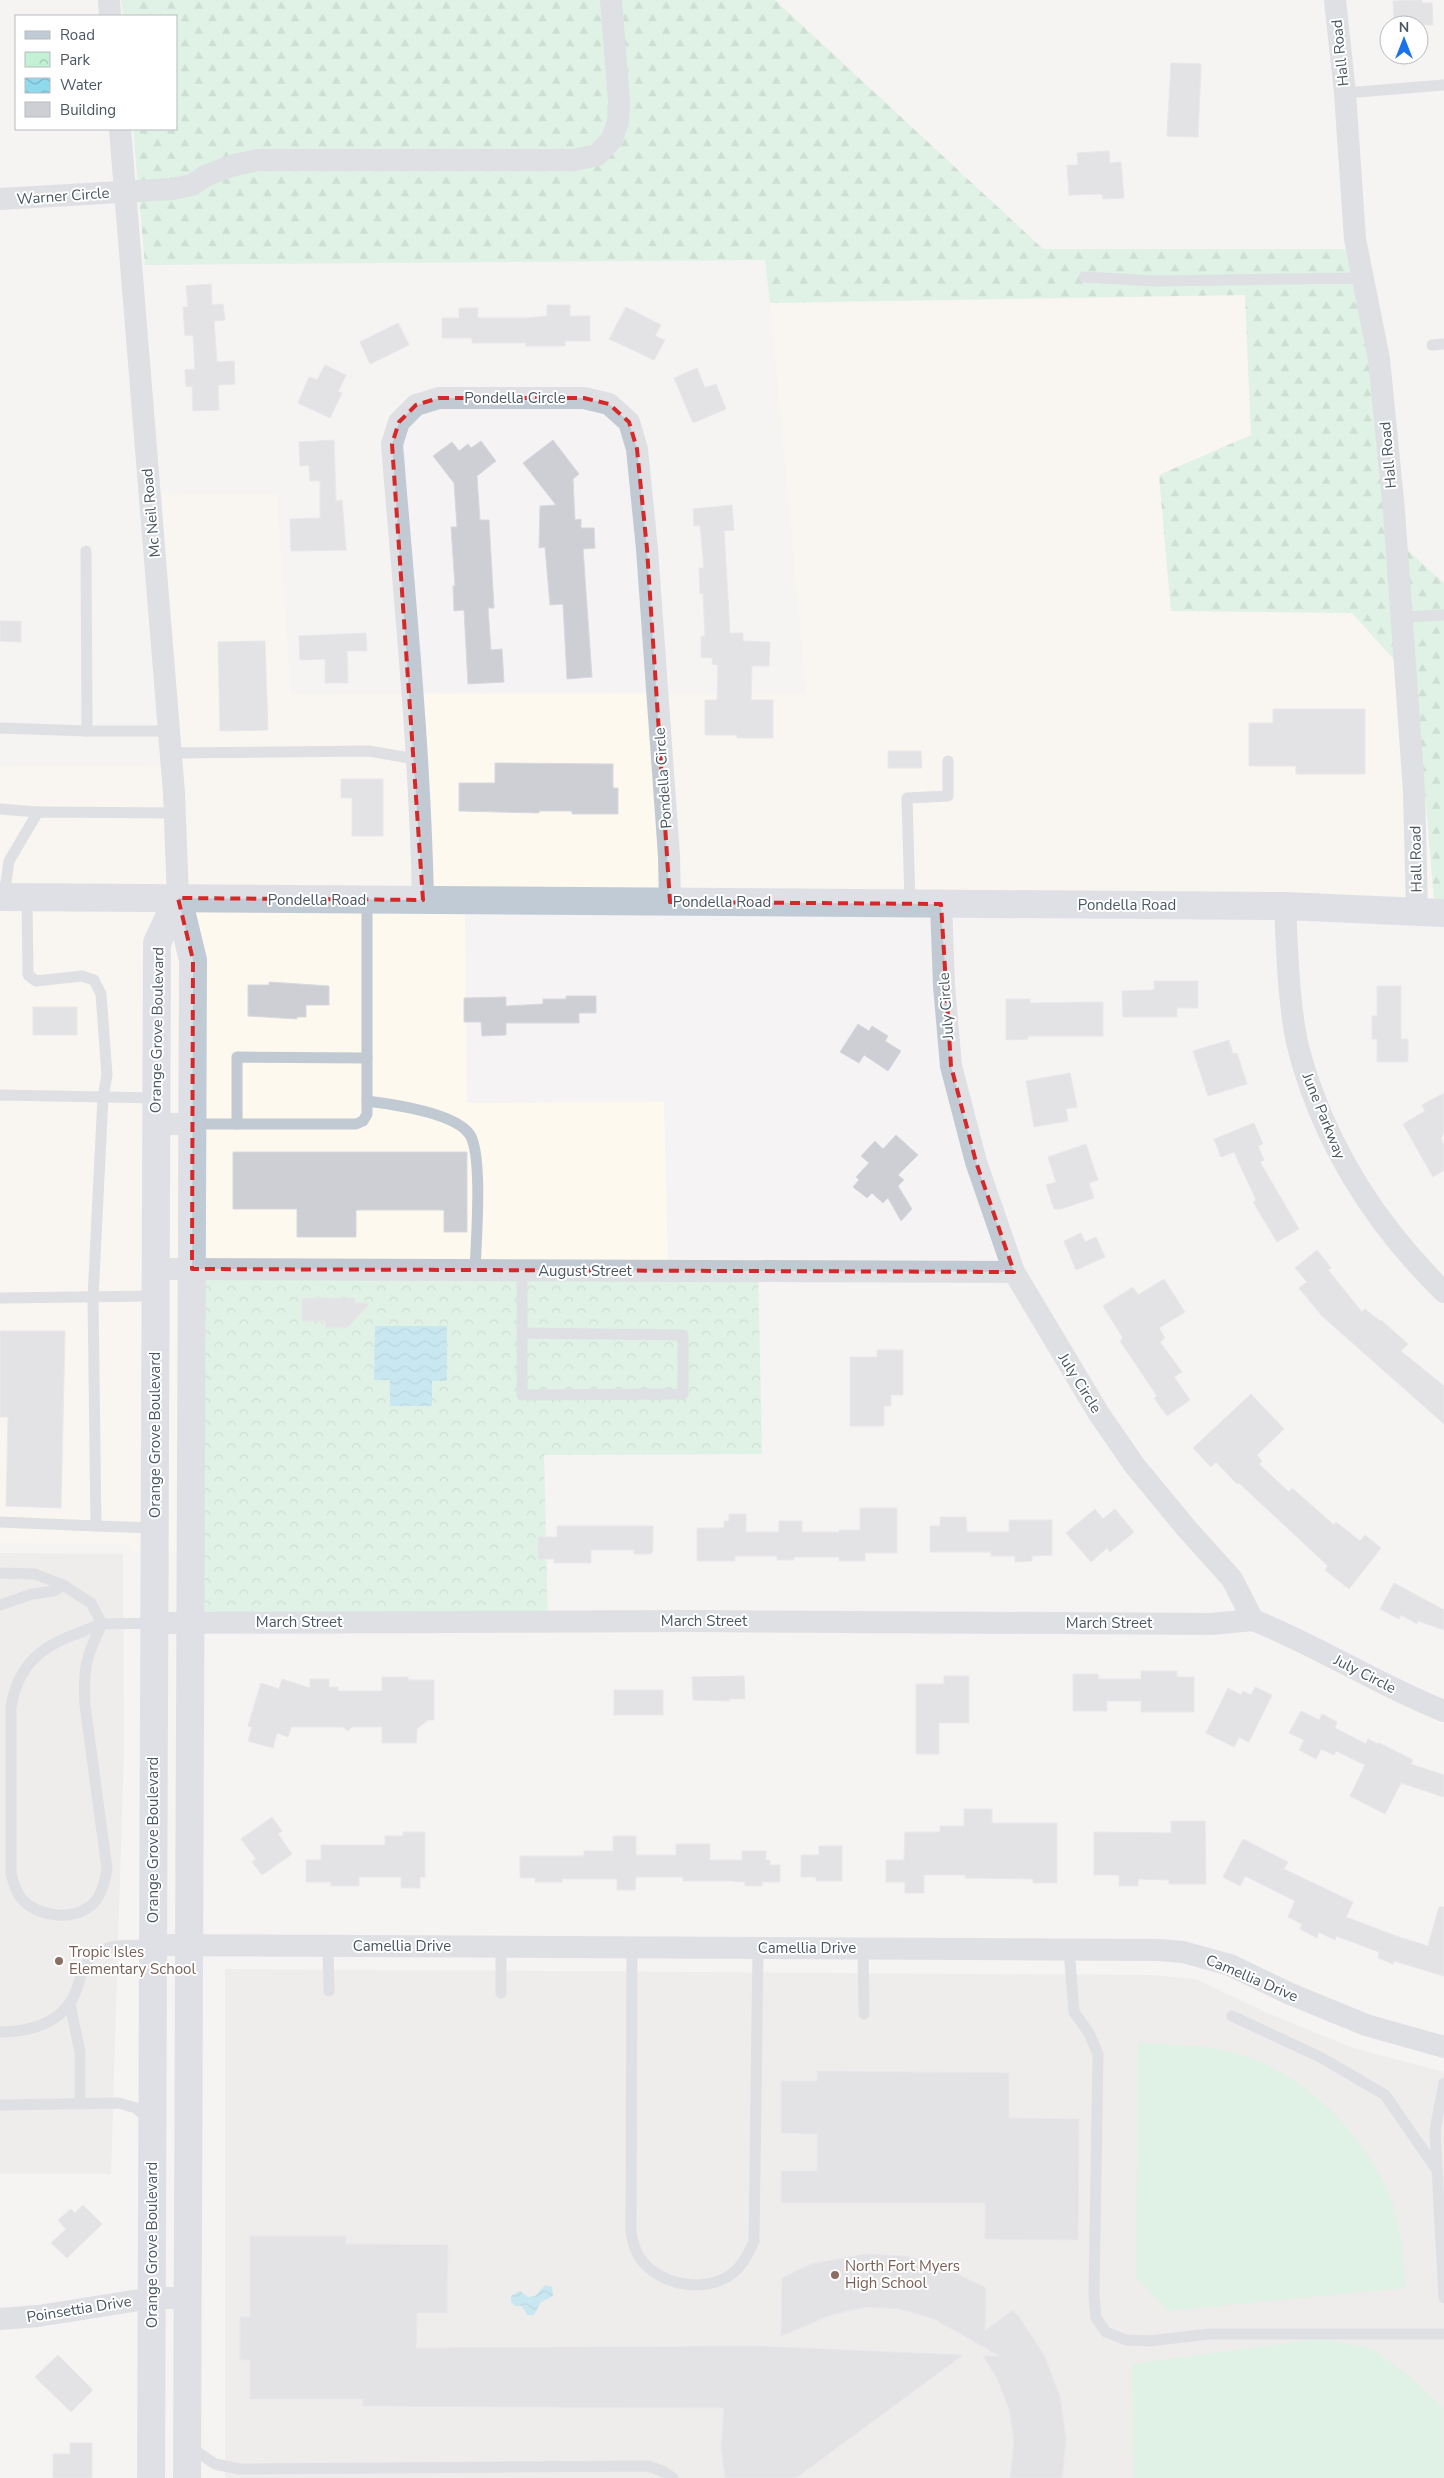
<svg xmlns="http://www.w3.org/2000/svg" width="1444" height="2478" font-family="'Nunito Sans',sans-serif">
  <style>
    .commercial { fill: #fdf9ef }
    .education { fill: #e6e4e5 }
    .green { fill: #c3f1d5 }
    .forest { fill: url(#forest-firs) }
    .park { fill: url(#park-crowns) }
    .water { fill: url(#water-waves) }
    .building { fill: #cdcfd5; stroke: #d7d9de }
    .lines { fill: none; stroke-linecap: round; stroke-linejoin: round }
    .lane { stroke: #c1cad2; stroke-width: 11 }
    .street { stroke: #c1cad2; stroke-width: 22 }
    .secondary { stroke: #c1cbd6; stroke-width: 28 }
    .marked { fill: none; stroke: #d62828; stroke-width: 4; stroke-dasharray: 10 6; stroke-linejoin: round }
    .education-dot { fill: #8d6e63; stroke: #fff; stroke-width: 2 }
    .labels { text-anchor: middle; stroke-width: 4; stroke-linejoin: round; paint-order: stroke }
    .street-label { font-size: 15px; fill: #4a5661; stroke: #fff }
    .education-label { font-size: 15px; fill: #785e54; stroke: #fff; text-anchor: start }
  </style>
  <defs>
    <pattern id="forest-firs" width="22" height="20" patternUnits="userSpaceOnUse" patternTransform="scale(1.25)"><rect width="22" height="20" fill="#c3f1d5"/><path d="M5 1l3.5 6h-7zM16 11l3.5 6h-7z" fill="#a0c6b0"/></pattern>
    <pattern id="park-crowns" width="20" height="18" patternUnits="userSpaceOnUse" patternTransform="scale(1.25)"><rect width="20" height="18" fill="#c3f1d5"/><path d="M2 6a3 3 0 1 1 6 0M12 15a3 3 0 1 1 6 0" fill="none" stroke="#a0c6b0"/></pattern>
    <pattern id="water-waves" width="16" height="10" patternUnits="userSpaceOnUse" patternTransform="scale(1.25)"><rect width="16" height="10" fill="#90daee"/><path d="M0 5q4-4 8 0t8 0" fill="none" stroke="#78b4c4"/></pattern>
  </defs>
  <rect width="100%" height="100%" fill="#f5f3f3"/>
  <g class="commercial">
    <path d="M1245 295 1251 435 1159 475 1171 611 1352 613 1416 684 1434 901 0 885V766L174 765 162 493 277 494 291 694 806 693 770 303Z"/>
    <path d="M0 909 160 910 144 1551H132L128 1545 123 1544 0 1543Z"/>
    <path d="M192 910 465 912 467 1103 664 1102 668 1270 203 1275Z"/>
    <path d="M175 931 183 962 180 1551H165L168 946Z"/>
  </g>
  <g class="education">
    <path d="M0 1553 123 1554 124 1748 111 2174H0Z"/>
    <path d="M225 1969 1152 1975 1196 1979 1265 2012 1353 2048 1444 2072V2478H225Z"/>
  </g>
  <g class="green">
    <path d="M1138 2043C1170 2045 1203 2045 1233 2052 1299 2069 1361 2130 1388 2191 1401 2222 1403 2255 1405 2288L1168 2311 1136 2278Z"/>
    <path d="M1320 2339 1371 2348 1408 2375 1443 2407 1444 2478H1134L1132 2364Z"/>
  </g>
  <path class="forest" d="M121 0H775L1043 249H1368L1403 546 1444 583V901H1434L1416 684 1352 613 1171 611 1159 475 1251 435 1245 295 770 303 765 260 145 265 133 129H176V16H123Z"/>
  <path class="park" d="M758 1269 762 1454 544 1455 548 1628 201 1630 203 1275Z"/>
  <g class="water">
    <path d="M375 1326H447V1381H432V1406H390V1380H374Z"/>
    <path d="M545 2285 552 2287 553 2296 541 2302 534 2315H527L522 2306H515L511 2302V2296L520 2291 528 2297 535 2296Z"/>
  </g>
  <g class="building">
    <path d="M1422 0V3H1432L1433 25H1394L1393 1Z"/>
    <path d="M1171 63 1201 64 1198 137 1167 136Z"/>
    <path d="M1109 151 1110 163 1121 162 1124 198 1103 199 1102 194 1069 195 1067 165H1078L1077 153Z"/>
    <path d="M211 284 212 305 223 304 225 320 214 321 217 362 234 361 235 384 218 385 219 410 193 411 192 386 186 387 185 370 195 369 193 335 185 336 183 307H188L186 286Z"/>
    <path d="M547 305H570V316H590V341H565V346H526V343H472V338H442V318H459V308H478V318H526L547 316Z"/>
    <path d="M626 307 661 325 655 336 665 340 654 360 609 339Z"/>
    <path d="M398 323 409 345 370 364 360 342Z"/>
    <path d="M325 365 346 375 338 392 342 393 330 418 298 403 309 377 317 380Z"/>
    <path d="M697 368 705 388 716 384 726 409 693 423 674 378Z"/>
    <path d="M334 440 336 501 342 500 346 550 291 551 290 519 320 518V481H310L309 465 300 466 299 442Z"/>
    <path d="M553 440 579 474 573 479 575 520 581 519V528H594L595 548 583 549 592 677 567 679 563 604 550 605 545 547 539 548 540 506 556 505 523 463Z"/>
    <path d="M481 441 496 461 477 476 480 520H489L494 608H488L491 650 502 649 504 682 468 684 464 610 454 611 453 586H455L451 527H457L454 483 433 456 452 442 459 451 468 444 471 448Z"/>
    <path d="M732 505 734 530 724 531 730 633H743V641L770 642 769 666H752L751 700H773V738H737V735H705V700H717L718 665 712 664 713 658 701 657V636H705L703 593 700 594 699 568H704L700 525 694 526 693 509Z"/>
    <path d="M0 621H21V642L0 641Z"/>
    <path d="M366 633 367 651H347L348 683H325V659L300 660 299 636Z"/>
    <path d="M265 641 268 730 220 731 218 642Z"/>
    <path d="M1273 709H1365V774H1296V766H1249V723H1273Z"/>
    <path d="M888 751H921L922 768H888Z"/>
    <path d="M495 763 613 764V788H618V814H572V811H539V813L459 811V783H495Z"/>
    <path d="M341 779H383V836H352V798H341Z"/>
    <path d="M1154 981H1198V1008H1177V1017H1123L1122 991 1154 990Z"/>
    <path d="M269 982 329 986V1005H306V1017H297V1019L248 1016V985H269Z"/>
    <path d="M1377 986H1401V1039H1408V1062H1377V1039H1372V1016H1377Z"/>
    <path d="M566 996H596V1013H579V1023H506V1035L482 1036 481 1022H464V998L506 997V1006L543 1004V999H566Z"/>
    <path d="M1006 999H1030V1003L1103 1002V1036H1028V1039L1006 1040Z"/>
    <rect x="33" y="1007" width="44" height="28"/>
    <path d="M858 1024 869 1031 872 1026 888 1036 885 1041 901 1051 888 1071 864 1055 859 1063 840 1052Z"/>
    <path d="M1229 1040 1233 1054 1237 1053 1247 1084 1208 1096 1193 1051Z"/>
    <path d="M1070 1073 1077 1107 1066 1109 1068 1121 1034 1127 1026 1081Z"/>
    <path d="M1444 1093V1132L1441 1139 1444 1145V1170L1433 1177 1403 1124 1425 1111 1422 1105Z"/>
    <path d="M1254 1123 1263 1144 1258 1146 1264 1160 1260 1162 1299 1229 1277 1242 1253 1202 1256 1200 1234 1152 1221 1157 1214 1139Z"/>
    <path d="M896 1135 918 1155 898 1175 904 1180 898 1186 912 1209 901 1221 888 1198 883 1203 872 1193 867 1198 853 1187 859 1180 856 1177 869 1163 861 1156 875 1141 883 1149Z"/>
    <path d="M1086 1144 1098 1180 1089 1183 1094 1198 1061 1209H1054L1046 1185 1056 1182 1048 1157Z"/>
    <path d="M233 1152H467V1232H444V1210H356V1237H297V1209H233Z"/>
    <path d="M1081 1233 1085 1242 1096 1237 1105 1257 1076 1270 1064 1241Z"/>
    <path d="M1317 1250 1331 1268 1328 1270 1362 1312 1365 1309 1380 1321 1381 1320 1408 1344 1401 1351 1444 1386V1424L1322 1316 1299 1288 1307 1282 1295 1268Z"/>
    <path d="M1164 1279 1185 1312 1159 1328 1165 1338 1160 1342 1182 1372 1174 1377 1190 1400 1167 1416 1154 1398 1157 1396 1120 1341 1123 1338 1103 1306 1133 1287 1138 1295Z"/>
    <path d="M302 1298H355V1303H370L347 1328H325V1321H302Z"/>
    <path d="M0 1331H65L61 1508 6 1506 8 1417H0Z"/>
    <path d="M877 1350H903V1395H891V1406H884V1426H850V1357H877Z"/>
    <path d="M1251 1394 1284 1429 1257 1455 1262 1461 1259 1464 1289 1492 1292 1488 1334 1525 1336 1522 1360 1541 1365 1535 1381 1548 1349 1589 1325 1570 1328 1566 1239 1483 1237 1484 1216 1462 1211 1467 1193 1448Z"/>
    <path d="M860 1508H897V1553H865V1561H839V1557H794V1560H777V1556H735V1561H697V1528H724V1521H729V1514H746V1532H779V1521H802V1532H839V1530H860Z"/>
    <path d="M1095 1509 1103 1519 1115 1509 1134 1532 1110 1552 1107 1548 1091 1562 1066 1533Z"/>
    <path d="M940 1517H966L967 1532H1009V1520H1052V1555L1032 1556V1561L1015 1562V1556H991V1552H930V1526H940Z"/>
    <path d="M557 1526H653V1550L651 1554H634V1550H591V1563H554V1559H538V1537H557Z"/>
    <path d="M1394 1583 1444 1610V1630L1418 1621 1417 1624 1401 1615 1399 1619 1380 1609Z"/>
    <path d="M1141 1671H1177V1677H1194V1712H1141V1701H1107V1711H1073V1674H1098V1679H1141Z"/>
    <path d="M744 1676 745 1699H729L730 1701 693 1700 692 1677Z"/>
    <path d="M944 1676H969V1723H939V1754H916V1684H944Z"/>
    <path d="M382 1677H408V1680H434V1720H428L417 1729 416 1743H382V1727H352L348 1731 343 1727H291L288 1737 277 1733 273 1748 248 1741 252 1727 248 1726 261 1683 279 1689 282 1679 310 1688V1679H329V1687H338V1691H382Z"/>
    <path d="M1255 1687 1272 1695 1249 1742 1239 1737 1234 1747 1206 1733 1228 1688 1241 1695 1243 1691 1251 1695Z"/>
    <rect x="614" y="1690" width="49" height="25"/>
    <path d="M1301 1711 1319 1720 1322 1714 1337 1722 1335 1728 1366 1744 1368 1739 1378 1744 1379 1743 1413 1760 1411 1764 1444 1775V1797L1401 1783 1385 1814 1350 1796 1365 1765 1336 1751 1334 1755 1321 1749 1316 1759 1299 1750 1304 1740 1289 1733Z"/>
    <path d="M964 1809H992V1823H1057V1883H1033V1879L965 1878V1875H924V1893H905V1882H886V1860H904L905 1832H940V1826H964Z"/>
    <path d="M272 1817 282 1831 278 1834 292 1854 262 1875 252 1862 256 1859 241 1839Z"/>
    <path d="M1171 1821H1205L1206 1884H1169V1880L1138 1879V1886H1119V1875H1094V1832L1171 1833Z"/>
    <path d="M403 1832H425V1877H420V1888H401V1877H359V1886H331V1882H306V1860H321V1845H385V1836H403Z"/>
    <path d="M613 1836H636V1855H676V1844H710V1860H742V1851H766V1860H770V1865H780V1882H762V1886H745V1882L730 1881H683V1877H636L635 1890H617V1879H562V1882H535V1878H520V1856H584V1851H613Z"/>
    <path d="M1243 1839 1288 1862 1284 1869 1353 1902 1346 1917 1396 1936 1428 1946 1439 1907H1444V1976L1394 1961 1393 1964 1378 1958 1379 1952 1336 1936 1335 1940 1319 1932 1317 1938 1300 1929 1302 1924 1288 1917 1295 1901 1245 1876 1240 1886 1223 1877Z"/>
    <path d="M819 1846H842V1881H816V1877H801V1855H819Z"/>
    <path d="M817 2071 1009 2073V2118L1079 2119 1078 2240 985 2239V2203H781V2171H817V2134L781 2133V2081H817Z"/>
    <path d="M83 2205 102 2224 67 2258 51 2243 66 2229 58 2220 71 2209 75 2213Z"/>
    <path d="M250 2236H346V2244L448 2245 447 2313H417L416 2348 756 2346 963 2355 796 2478H725L721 2448 724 2408 363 2406V2399H250V2360H240V2317H250Z"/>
    <path d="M866 2254 905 2256 937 2264 986 2288 985 2331 1013 2310 1019 2317 1044 2355 1060 2397 1066 2440 1062 2478H1010L1014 2441 1009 2409 997 2378 983 2356H1000L934 2319 900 2309 865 2307 831 2315 781 2336 782 2278 811 2264Z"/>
    <path d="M58 2355 93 2390 71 2412 35 2377Z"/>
    <path d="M70 2443H92V2478H53V2454H70Z"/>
  </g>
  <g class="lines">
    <g class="lane">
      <path d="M1345 93 1444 85"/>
      <path d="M1084 277 1157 281 1362 278"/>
      <path d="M1432 345 1444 344"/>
      <path d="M86 551 87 731H169"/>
      <path d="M1403 617 1444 615"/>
      <path d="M0 728 87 731"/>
      <path d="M171 753 369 751 415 759"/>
      <path d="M0 809 38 812"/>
      <path d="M4 897 9 861 38 812 175 813"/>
      <path d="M910 903 907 798 948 796V761"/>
      <path d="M0 1095 157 1098"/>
      <path d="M367 1101C391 1104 456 1113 470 1135 483 1156 476 1242 475 1271"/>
      <path d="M193 1124H356L363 1121 367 1114V900"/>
      <path d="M237 1124V1057L367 1058"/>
      <path d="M522 1271V1395L683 1394V1335L522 1333"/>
      <path d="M0 1298 156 1296"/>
      <path d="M0 1522 96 1526 93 1298 103 1097 107 1075 101 994 94 980 82 976 36 981 28 975 27 897"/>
      <path d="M96 1526 154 1528"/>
      <path d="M0 1573 35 1574 63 1585 91 1603 102 1624"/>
      <path d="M0 1605 32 1594 54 1591 63 1585"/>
      <path d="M102 1624C86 1656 83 1669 85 1705L107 1869C105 1882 101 1899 89 1907 70 1921 36 1916 21 1898 15 1890 13 1882 11 1873V1707C18 1665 41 1646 79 1633 87 1630 96 1625 104 1624 121 1623 138 1624 154 1623"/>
      <path d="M328 1946 329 1991"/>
      <path d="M501 1947V1993"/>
      <path d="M632 1948 631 2233C633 2240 634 2248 638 2255 656 2285 705 2295 733 2273 743 2265 749 2253 754 2241L758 1948"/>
      <path d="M863 1948 864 2014"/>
      <path d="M1069 1949 1074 2012 1089 2033 1098 2054 1094 2295 1096 2318 1106 2332 1126 2340 1149 2341 1209 2334H1444"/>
      <path d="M70 2004 80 2052V2104"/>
      <path d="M1232 2016 1322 2058 1385 2095 1437 2170"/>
      <path d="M0 2032C32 2032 66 2022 77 1988 82 1973 84 1958 100 1951 114 1943 137 1946 153 1945"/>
      <path d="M1444 2083 1435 2130 1444 2298"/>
      <path d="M0 2105 119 2103 136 2108 150 2121"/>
      <path d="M189 2446 215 2464 239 2469 648 2466 662 2471 673 2478"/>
    </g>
    <g class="street">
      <path d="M109 0 110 16"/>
      <path d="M1335 0 1345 93 1355 239 1379 359 1394 511 1414 791 1417 912"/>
      <path d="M120 129 174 793 178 898"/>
      <path d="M0 199 172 189 192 185 205 176 231 166 257 160H575L597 155 612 139 618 121 619 102 611 0"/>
      <path d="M423 900C420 748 404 595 392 444L399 422 416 405 439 398H584L609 404 629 422 637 449 647 549 669 856 670 902"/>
      <path d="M941 904 944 986 951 1066 976 1162 1014 1272 1099 1414 1135 1466 1187 1529 1232 1579 1253 1620C1319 1646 1378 1685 1444 1711"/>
      <path d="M1285 906C1287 948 1288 990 1295 1032 1298 1050 1304 1069 1310 1086 1338 1166 1384 1233 1444 1292"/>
      <path d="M156 1124H193"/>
      <path d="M156 1269 1014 1272"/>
      <path d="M154 1623 695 1621 1211 1624 1253 1620"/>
      <path d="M153 1945 1160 1950 1183 1952 1230 1965 1288 1993 1366 2025 1444 2047"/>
      <path d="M0 2319 38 2316 152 2298H187"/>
    </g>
    <g class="secondary">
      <path d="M0 897 1285 906 1444 913"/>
      <path d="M178 898 193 960 187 2478"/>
      <path d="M151 2478 157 943 178 898"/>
    </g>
  </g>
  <path d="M0 0H1444V2478H0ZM439 398H584L609 404 629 422 637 449 647 549 670 902 941 904 951 1066 976 1162 1014 1272 192 1269 193 960 178 898 423 900 392 444 399 422 416 405Z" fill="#f5f3f3" fill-opacity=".55" fill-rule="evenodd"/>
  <path class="marked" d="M439 398H584L609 404 629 422 637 449 647 549 670 902 941 904 951 1066 976 1162 1014 1272 192 1269 193 960 178 898 423 900 392 444 399 422 416 405Z"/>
  <g class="education-dot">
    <circle cx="59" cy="1961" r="5"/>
    <circle cx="835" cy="2275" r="5"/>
  </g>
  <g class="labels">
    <g class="street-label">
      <text transform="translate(1340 53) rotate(-96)" y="5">Hall Road</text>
      <text transform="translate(63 196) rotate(-4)" y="5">Warner Circle</text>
      <text x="515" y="403">Pondella Circle</text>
      <text transform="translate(1388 455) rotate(-95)" y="5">Hall Road</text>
      <text transform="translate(151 513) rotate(-95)" y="5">Mc Neil Road</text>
      <text transform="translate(663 778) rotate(-94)" y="5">Pondella Circle</text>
      <text transform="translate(1416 859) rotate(-91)" y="5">Hall Road</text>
      <text x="317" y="905">Pondella Road</text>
      <text x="722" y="907">Pondella Road</text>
      <text x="1127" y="910">Pondella Road</text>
      <text transform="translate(946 1006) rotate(-94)" y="5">July Circle</text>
      <text transform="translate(157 1030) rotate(-89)" y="5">Orange Grove Boulevard</text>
      <text transform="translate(1324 1116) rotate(68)" y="5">June Parkway</text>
      <text x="585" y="1276">August Street</text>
      <text transform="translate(1080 1383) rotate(58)" y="5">July Circle</text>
      <text transform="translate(155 1435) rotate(-90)" y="5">Orange Grove Boulevard</text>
      <text x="704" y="1626">March Street</text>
      <text x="299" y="1627">March Street</text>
      <text x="1109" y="1628">March Street</text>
      <text transform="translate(1365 1674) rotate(27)" y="5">July Circle</text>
      <text transform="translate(153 1840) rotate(-90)" y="5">Orange Grove Boulevard</text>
      <text x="402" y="1951">Camellia Drive</text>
      <text x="807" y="1953">Camellia Drive</text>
      <text transform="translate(1252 1978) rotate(23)" y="5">Camellia Drive</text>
      <text transform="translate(152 2245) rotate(-90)" y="5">Orange Grove Boulevard</text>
      <text transform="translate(79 2309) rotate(-9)" y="5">Poinsettia Drive</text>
    </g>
    <g class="education-label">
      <text x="69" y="1957">Tropic Isles<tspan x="69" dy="17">Elementary School</tspan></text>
      <text x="845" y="2271">North Fort Myers<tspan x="845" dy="17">High School</tspan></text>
    </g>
  </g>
  <rect x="15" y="15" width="162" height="115" fill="#ffffff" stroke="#b7bbc0"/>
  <rect x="25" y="31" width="25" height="8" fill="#c1cbd6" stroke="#b7bbc0"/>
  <text x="60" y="40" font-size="15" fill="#4a5661">Road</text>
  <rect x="25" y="52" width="25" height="15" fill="url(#park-crowns)" stroke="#b7bbc0"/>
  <text x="60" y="65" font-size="15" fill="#4a5661">Park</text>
  <rect x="25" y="78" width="25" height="15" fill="url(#water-waves)" stroke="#b7bbc0"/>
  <text x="60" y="90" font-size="15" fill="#4a5661">Water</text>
  <rect x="25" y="102" width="25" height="15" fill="#cdcfd5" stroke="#b7bbc0"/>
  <text x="60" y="115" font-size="15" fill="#4a5661">Building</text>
  <g transform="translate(1404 40)"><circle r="24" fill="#ffffff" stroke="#b7bbc0"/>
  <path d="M0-4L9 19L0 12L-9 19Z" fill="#1a73e8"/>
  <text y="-8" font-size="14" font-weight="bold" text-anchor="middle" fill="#4a5661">N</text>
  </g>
</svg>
